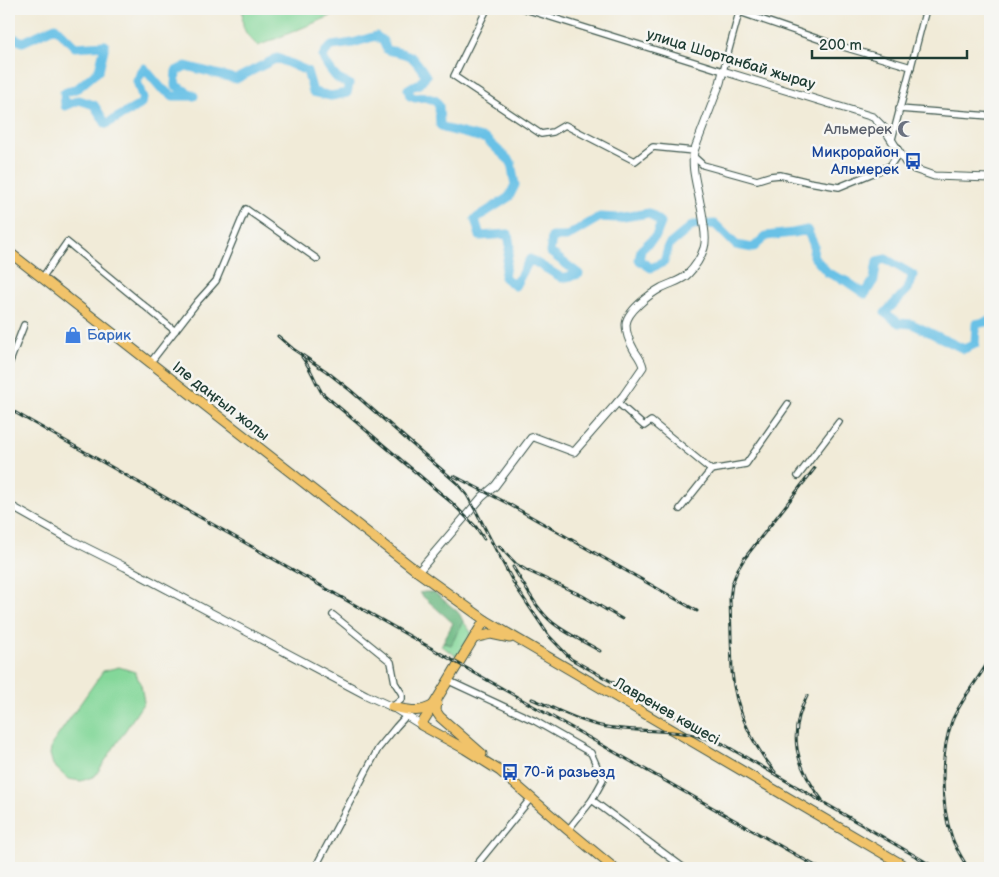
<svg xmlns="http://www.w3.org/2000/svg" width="999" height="877" font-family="'Balsamiq Sans',sans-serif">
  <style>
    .green { fill: #83d799; stroke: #518a66 }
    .forest { fill: #6ab881; stroke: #447a5a }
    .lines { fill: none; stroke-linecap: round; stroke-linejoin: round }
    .river { stroke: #69c1e6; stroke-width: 9 }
    .minor-casing { stroke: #3e574d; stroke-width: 8 }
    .tertiary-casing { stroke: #3e574d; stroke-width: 9 }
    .primary-casing { stroke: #3e574d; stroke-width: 11 }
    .minor { stroke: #fff; stroke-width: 5.5 }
    .tertiary { stroke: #fff; stroke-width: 7 }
    .primary { stroke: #f1c36a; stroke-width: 9 }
    .rail-casing { stroke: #1f3d34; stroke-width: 3 }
    .rail { stroke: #f6f6f2; stroke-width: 1; stroke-dasharray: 4; stroke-linecap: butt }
    .labels { text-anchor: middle; stroke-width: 5; stroke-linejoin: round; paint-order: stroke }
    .street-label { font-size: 15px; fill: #1f3d34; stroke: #f6f6f2 }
    .worship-label { font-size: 15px; fill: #5b616d; stroke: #f6f6f2; text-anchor: end }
    .transit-label { font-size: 15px; fill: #164399; stroke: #f6f6f2; text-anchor: end }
    .shop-label { font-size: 15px; fill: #366cbe; stroke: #f6f6f2; text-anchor: start }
  </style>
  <rect width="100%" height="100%" fill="#f6f6f2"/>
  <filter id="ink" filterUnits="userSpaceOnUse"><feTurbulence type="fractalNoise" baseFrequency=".02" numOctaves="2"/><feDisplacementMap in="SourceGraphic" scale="10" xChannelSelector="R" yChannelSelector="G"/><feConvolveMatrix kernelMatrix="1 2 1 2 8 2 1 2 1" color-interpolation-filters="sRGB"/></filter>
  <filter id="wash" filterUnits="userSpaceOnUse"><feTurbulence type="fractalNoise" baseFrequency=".0096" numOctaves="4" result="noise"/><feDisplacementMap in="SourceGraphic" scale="20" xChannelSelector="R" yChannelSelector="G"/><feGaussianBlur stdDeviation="1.12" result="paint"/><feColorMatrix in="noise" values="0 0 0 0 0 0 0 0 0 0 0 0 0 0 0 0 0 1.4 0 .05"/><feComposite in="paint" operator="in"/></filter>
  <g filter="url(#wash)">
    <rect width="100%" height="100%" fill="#f1ebd8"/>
    <g class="green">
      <path d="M243 9H332L331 16 258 46C244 33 241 28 243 9Z"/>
      <path d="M463 621 471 632V637L460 658 441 646 443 642 451 645Z"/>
      <path d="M119 667 135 672 141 685 144 702 95 776 81 781 68 779 53 765 50 754 52 744 103 671Z"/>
    </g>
    <path class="forest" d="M425 592H434L457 611 460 615 463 621 451 645 443 642 453 623 419 593Z"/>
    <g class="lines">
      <path class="river" d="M9 36 23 42 55 27 75 47 105 45 99 70 78 88 64 93 65 106 79 100 94 105 106 124 140 105 143 99 137 81 144 68 161 88 173 96H194L175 85 176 71 186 66 236 79 277 58 307 71 313 92 331 96 347 93 349 84C345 82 340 81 337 78 333 74 325 63 323 57L326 51 332 46 353 43 376 36 383 41 387 50C411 54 413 55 426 76L418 85 413 86 408 89 410 96 415 98 424 97 435 100 439 106 440 125 447 129 486 139 511 162 515 185 509 197 475 219 480 236 508 234 510 245 504 277 515 286 530 259 562 278 579 274 550 252 552 237H566L600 217 617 218 649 213 661 223 656 236 641 250 639 260 651 268 664 262 669 245 693 225 715 224 736 245 753 248 766 236 793 233 807 230 814 245 813 256 828 273 846 281 865 294 874 280 877 261 886 259 913 275 908 289 885 313 899 323 912 324 964 349 975 344 976 324 990 321"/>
    </g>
  </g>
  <g filter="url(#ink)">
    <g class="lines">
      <g class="minor-casing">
        <g id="minor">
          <path d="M487 9 454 76 541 134 553 132 565 125 635 161 653 147 694 151"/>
          <path d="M525 9 723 71 740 9"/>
          <path d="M731 9 827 42 911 67"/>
          <path d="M899 109 990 116"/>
          <path d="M892 139 926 9"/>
          <path d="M693 156 703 165 757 180 770 176 780 175 809 182 839 187 890 166 896 157 897 147"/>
          <path d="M42 278 67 242 175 331"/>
          <path d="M150 363 198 301 216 281 246 209 317 259"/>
          <path d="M9 364 24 325"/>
          <path d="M617 402 644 426 651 421 711 470"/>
          <path d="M798 476 839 422"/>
          <path d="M680 509 711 470 746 464 788 404"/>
          <path d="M333 615 391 662 395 683 402 694V699L392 707"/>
          <path d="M449 681 535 721 591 753 603 780 592 800"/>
          <path d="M568 830 592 800 684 868"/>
          <path d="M315 868 378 749 396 727 406 716"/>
          <path d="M474 868 531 798"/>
        </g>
      </g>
      <g class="tertiary-casing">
        <g id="tertiary">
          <path d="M9 505 71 540 125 567 366 695 392 707 421 725"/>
          <path d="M418 572 482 497 495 486 531 438 534 437 574 452 623 396 643 367C642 361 638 356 634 350 630 343 626 333 626 325 626 312 650 294 661 288 670 283 682 281 688 274 695 267 701 257 704 248 706 242 705 232 704 226 703 218 702 210 700 203 697 185 691 169 694 151L720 83 723 71 873 117 884 128 906 163 914 169 934 176 990 178"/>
        </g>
      </g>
      <g class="primary-casing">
        <g id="primary">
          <path d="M9 252 418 572 485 620 908 868"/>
          <path d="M485 620C463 655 443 690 421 725L465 749 500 771 568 830 614 868"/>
          <path d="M474 638 491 634 510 638"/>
          <path d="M437 700 436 711 440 717 482 754"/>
          <path d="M392 707C409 710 418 714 434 705"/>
        </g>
      </g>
      <use href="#minor" class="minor"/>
      <use href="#tertiary" class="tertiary"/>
      <use href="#primary" class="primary"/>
      <g class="rail-casing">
        <g id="rail">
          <path d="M278 336 293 349 326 371 350 390 457 483 467 495 477 513 496 550 516 587 549 636 571 659 723 744"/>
          <path d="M302 357C311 368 315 382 322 393L452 503 476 527 484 539"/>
          <path d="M9 409 819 868"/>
          <path d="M454 476 505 502 697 611"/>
          <path d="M499 546 516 564 526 570 581 595 622 619"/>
          <path d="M513 567C525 586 536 609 553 623 567 634 585 642 600 651"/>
          <path d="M807 696C787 735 796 766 822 800"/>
          <path d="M532 699C554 708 577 721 601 726 630 732 660 729 689 734 701 736 712 740 723 744L936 868"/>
          <path d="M775 772C752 744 735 708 732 672L730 599 732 584 738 569 744 559 815 468"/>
          <path d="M968 868C962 858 956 849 952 838 940 804 940 754 952 721 956 711 962 703 967 694 975 682 983 671 990 659"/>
        </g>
      </g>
      <use href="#rail" class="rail"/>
    </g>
  </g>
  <defs>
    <g id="mosque-bare" transform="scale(1.35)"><path d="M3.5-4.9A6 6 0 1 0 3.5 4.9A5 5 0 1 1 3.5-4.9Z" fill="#6b7280" stroke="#f6f6f2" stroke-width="2.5" paint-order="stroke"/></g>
    <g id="bus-bare" transform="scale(1.35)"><path d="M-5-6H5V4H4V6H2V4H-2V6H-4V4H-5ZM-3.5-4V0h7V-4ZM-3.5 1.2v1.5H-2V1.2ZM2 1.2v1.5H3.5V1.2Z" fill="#1a4fb4" stroke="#f6f6f2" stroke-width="2.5" paint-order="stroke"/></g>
    <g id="shop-bare" transform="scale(1.35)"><path d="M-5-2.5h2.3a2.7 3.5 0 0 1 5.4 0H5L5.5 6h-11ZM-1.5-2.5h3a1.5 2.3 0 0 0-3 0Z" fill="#3f7fe0" stroke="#f6f6f2" stroke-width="2.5" paint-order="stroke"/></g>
  </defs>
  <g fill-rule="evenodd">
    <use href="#mosque-bare" x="906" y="129"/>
    <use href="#bus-bare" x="913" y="161"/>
    <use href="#shop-bare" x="73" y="335"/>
    <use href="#bus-bare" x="510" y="772"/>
  </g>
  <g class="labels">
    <g class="street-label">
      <text transform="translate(731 59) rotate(17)" y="5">улица Шортанбай жырау</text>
      <text transform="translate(221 401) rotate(38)" y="5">Іле даңғыл жолы</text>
      <text transform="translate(667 711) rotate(30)" y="5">Лавренев көшесі</text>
    </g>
    <g class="worship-label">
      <text x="892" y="134">Альмерек</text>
    </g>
    <g class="transit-label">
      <text x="899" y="157">Микрорайон<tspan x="899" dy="17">Альмерек</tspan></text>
      <text x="524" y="777" text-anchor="start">70-й разьезд</text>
    </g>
    <g class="shop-label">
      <text x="87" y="340">Барик</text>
    </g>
  </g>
  <rect width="999" height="877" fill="none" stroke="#f6f6f2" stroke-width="30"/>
  <path d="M812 50v8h155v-8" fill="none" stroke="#1f3d34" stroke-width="2.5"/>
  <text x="819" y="50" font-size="15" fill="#1f3d34" stroke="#f6f6f2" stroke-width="4" paint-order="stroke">200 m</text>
</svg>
